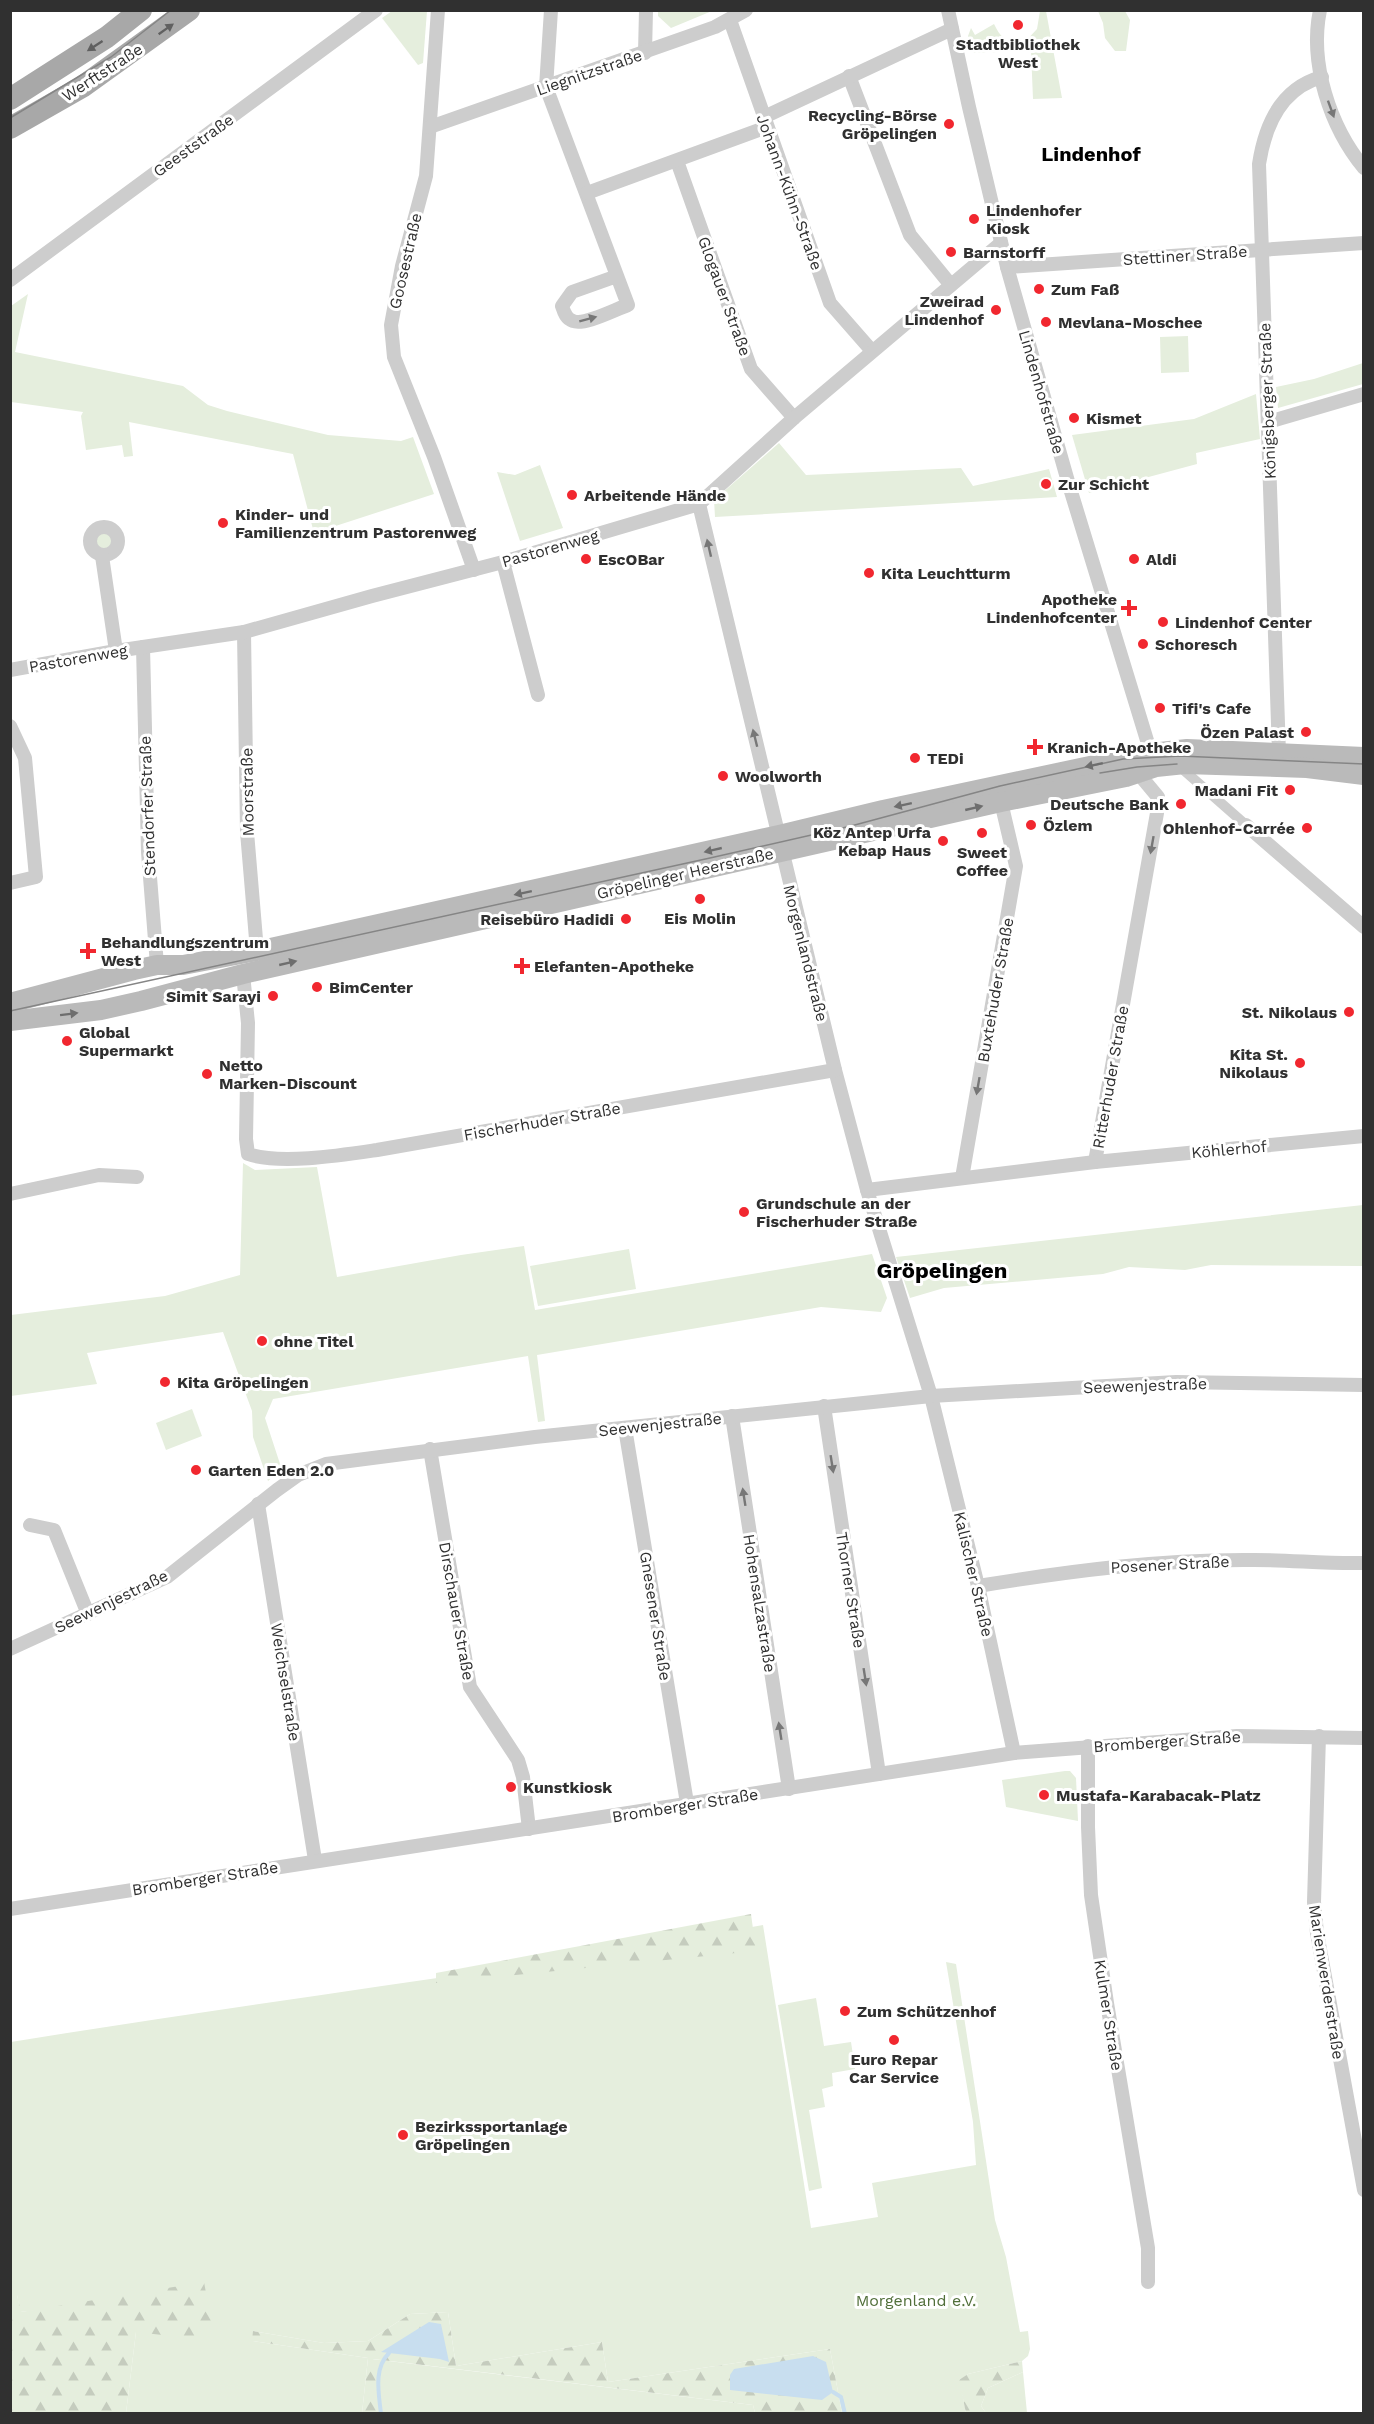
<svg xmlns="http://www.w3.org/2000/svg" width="1374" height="2424" font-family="'Work Sans',sans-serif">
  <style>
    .green { fill: #e5eedd }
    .forest { fill: url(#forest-firs) }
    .water { fill: #c8deef }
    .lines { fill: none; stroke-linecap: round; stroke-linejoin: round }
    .stream { stroke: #c8deef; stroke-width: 4 }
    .pedestrian { stroke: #cdcdcd; stroke-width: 10 }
    .minor { stroke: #cdcdcd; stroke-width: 14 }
    .secondary { stroke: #bababa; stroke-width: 20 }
    .primary { stroke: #a8a8a8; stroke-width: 22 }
    .tram { stroke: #858585; stroke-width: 1.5 }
    .oneway { fill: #606060 }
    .oneway2 { fill: #777 }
    .oneway3 { fill: #6e6e6e }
    .poi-dot { fill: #f1272f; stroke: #fff; stroke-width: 2 }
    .labels { text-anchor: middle; stroke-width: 6; stroke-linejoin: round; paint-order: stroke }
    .poi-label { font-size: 16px; font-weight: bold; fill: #303030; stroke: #fff; text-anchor: start }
    .street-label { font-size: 16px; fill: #303030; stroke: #fff }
    .park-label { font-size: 16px; fill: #516f3a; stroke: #fff }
    .quarter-label { font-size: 20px; font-weight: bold; fill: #000; stroke: #fff }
    .district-label { font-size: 22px; font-weight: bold; fill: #000; stroke: #fff }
  </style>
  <defs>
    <pattern id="forest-firs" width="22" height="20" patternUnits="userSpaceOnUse" patternTransform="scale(1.5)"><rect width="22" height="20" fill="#e5eedd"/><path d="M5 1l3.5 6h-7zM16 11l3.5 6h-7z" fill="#c5ccbe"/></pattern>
  </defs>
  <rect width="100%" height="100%" fill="#fff"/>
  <g class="green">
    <path d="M392 11H427L423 63 418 65 382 18Z"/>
    <path d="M658 11V10L712 11 671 28 658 16Z"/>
    <path d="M1040 11H1046L1062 98 1033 99 1031 51 974 53 968 36 971 28 975 35 994 24C1000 37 1009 46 1023 44L1037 29Z"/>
    <path d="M1098 11H1125L1130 20 1126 51H1115L1105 38 1103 23Z"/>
    <path d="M28 294 15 352 183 386 208 405 227 411 328 435 401 441 413 437 434 494 314 533 293 454 129 422 133 456 124 457 122 445 86 450 81 416 83 412 11 402V306Z"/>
    <path d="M1188 336 1189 372 1161 373 1160 337Z"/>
    <path d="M1363 363V384L1278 408 1276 387 1314 379Z"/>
    <path d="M1256 394 1260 439 1196 453 1197 464 1089 493 1072 435 1194 419Z"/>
    <path d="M779 443 806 475 961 468 973 486 1049 469 1057 497 715 517 714 500Z"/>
    <path d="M540 465 563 528 520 541 497 472 515 475Z"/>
    <circle cx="104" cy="542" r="10"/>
    <path d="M243 1163 255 1170 317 1167 337 1277 461 1255 524 1246 535 1310 872 1254 887 1298 881 1312 821 1307 537 1355 545 1421 538 1422 528 1356 273 1399 265 1418 282 1470 268 1481 253 1437 252 1411 223 1332 87 1353 97 1384 11 1396V1315L165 1296 240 1275Z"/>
    <path d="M1363 1205V1266L1211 1265 1185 1270 1129 1267 1103 1274 944 1288 910 1298 896 1257Z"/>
    <path d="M629 1249 636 1289 538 1306 530 1266Z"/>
    <path d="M192 1409 202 1436 166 1450 156 1423Z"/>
    <path d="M1065 1771H1070L1076 1778 1078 1821 1006 1807 1002 1780Z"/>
    <path d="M763 1925 811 2228 878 2217 872 2183 976 2165 973 2122 946 1962 956 1964 995 2220 1006 2257 1020 2332 1028 2331 1030 2349 1028 2356 1022 2361 968 2374 960 2380 966 2413H842L830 2349 608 2382 602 2342 456 2366 448 2312 410 2314 368 2341 324 2343 253 2331V2341L368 2358 362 2413H126L136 2332 41 2310 20 2312 17 2295H11V2042C261 2001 513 1971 763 1925Z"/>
    <path d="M816 1998 824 2046 851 2042 855 2069 832 2073 833 2086 822 2089 825 2107 809 2110 822 2188 809 2191 778 2005Z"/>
    <path d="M372 2359 753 2405 755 2413H380Z"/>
    <path d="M1023 2372 1027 2413H986L981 2406 988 2388Z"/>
  </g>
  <g class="forest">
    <path d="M751 1914 756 1951 436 1983V1973Z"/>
    <path d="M204 2282 215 2341 136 2332 126 2413H11V2295H17L21 2312Z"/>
    <path d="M448 2312 456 2366 602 2342 608 2382 830 2349 842 2413H755L753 2405 373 2359 380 2413H362L368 2358 252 2341 253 2331 324 2343 368 2341 410 2314Z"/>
    <path d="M1022 2361 1023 2372 988 2388 981 2406 986 2413H966L959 2380 968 2374Z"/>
  </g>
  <g class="water">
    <path d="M429 2322 441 2324 449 2362 440 2359 381 2352Z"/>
    <path d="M813 2356 826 2362 833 2392 822 2400 730 2390V2375L734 2369Z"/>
  </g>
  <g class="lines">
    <g class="stream">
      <path d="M833 2392 841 2397 845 2414"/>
      <path d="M381 2414C379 2394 373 2369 389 2353"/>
    </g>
    <path class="pedestrian" d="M1179 766 1246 825"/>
    <g class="minor">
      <path d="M438 10 426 176 402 266 391 325 394 357 434 457 474 570"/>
      <path d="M551 10 546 87 628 305C616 309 584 326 573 321 566 319 564 312 562 306L572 292 617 276"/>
      <path d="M948 10 969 107 1007 267 1069 485 1153 760"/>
      <path d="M1320 10C1309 63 1330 127 1364 168"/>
      <path d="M730 20 830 303 872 351"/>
      <path d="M645 53 646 10"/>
      <path d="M849 76 910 235 950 284"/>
      <path d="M764 117 952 29"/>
      <path d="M430 127 715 27 746 10"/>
      <path d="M677 161 751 369 794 418"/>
      <path d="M587 193 767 127"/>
      <path d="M1007 267 1364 243"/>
      <path d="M10 280 376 10"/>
      <path d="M1268 422 1364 394"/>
      <path d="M699 504 835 1070 867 1190 931 1396 978 1586 1014 1753"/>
      <circle cx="104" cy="541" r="14"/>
      <path d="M102 556 116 651"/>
      <path d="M503 562 538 695"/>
      <path d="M244 632 247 832 257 951"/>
      <path d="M143 647 148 852 157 965"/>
      <path d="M10 670 116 651 244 632 372 596 503 562 699 504 794 418 1001 243"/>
      <path d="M10 726 25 758 36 877 10 883"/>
      <path d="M1279 753 1259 164C1265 125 1281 88 1322 77"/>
      <path d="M1246 825 1364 927"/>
      <path d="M243 974 248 1023 246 1139 248 1154C280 1165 343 1155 377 1150L835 1070"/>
      <path d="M1095 1162 1157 813 1158 797 1138 773"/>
      <path d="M962 1178 1016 866 1001 802"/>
      <path d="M867 1190 1095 1162 1364 1136"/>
      <path d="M10 1194 99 1175 137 1177"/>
      <path d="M824 1406 879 1774"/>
      <path d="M732 1416 789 1789"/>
      <path d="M625 1428 687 1803"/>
      <path d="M430 1449 470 1687 518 1760 523 1777 529 1829"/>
      <path d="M258 1504 315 1860"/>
      <path d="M30 1525 54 1530 88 1614"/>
      <path d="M978 1586C1070 1571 1161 1559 1254 1560 1291 1560 1327 1564 1364 1563"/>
      <path d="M10 1649 167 1577 277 1490 298 1475 326 1464 535 1437 931 1396 1176 1382 1364 1385"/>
      <path d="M1319 1736 1314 1902 1317 1933 1364 2190"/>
      <path d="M1088 1746V1827L1091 1895 1107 2003 1148 2248V2282"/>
      <path d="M10 1909 1014 1753 1237 1736 1364 1738"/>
    </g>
    <g class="secondary">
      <path d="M10 1003 134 970 157 965H183L257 951 779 835 883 810 1151 753 1187 749 1364 757"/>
      <path d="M10 1021 101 1010 141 1001 243 974 1001 802 1126 777 1156 767 1185 764 1307 768 1364 775"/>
    </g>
    <g class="primary">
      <path d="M10 99 107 37 141 10"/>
      <path d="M10 128 82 87 189 10"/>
    </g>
    <g class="tram">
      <path d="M10 118 111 57 171 10"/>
      <path d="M1100 773 1137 767 1177 764"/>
      <path d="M10 1011 710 858 851 826 1000 786 1123 759 1180 756 1364 764"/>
    </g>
  </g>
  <defs><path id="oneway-solid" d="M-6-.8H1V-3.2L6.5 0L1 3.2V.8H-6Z" transform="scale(1.5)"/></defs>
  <g class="oneway">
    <use href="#oneway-solid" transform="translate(166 29) rotate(-35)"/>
    <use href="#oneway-solid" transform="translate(95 46) rotate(147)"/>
  </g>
  <g class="oneway2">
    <use href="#oneway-solid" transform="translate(1331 109) rotate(70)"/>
    <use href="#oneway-solid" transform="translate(588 319) rotate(-15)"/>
    <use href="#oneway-solid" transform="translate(709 548) rotate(-103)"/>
    <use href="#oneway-solid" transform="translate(755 738) rotate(-104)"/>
    <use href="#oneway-solid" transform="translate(1152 845) rotate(100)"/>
    <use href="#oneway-solid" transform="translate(978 1086) rotate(100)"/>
    <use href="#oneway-solid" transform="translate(832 1464) rotate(81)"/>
    <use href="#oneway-solid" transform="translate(744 1497) rotate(-99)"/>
    <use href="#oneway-solid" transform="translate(865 1677) rotate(81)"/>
    <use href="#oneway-solid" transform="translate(780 1731) rotate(-99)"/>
  </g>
  <g class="oneway3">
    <use href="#oneway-solid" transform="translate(1094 765) rotate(168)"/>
    <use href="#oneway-solid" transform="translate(903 805) rotate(168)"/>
    <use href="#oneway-solid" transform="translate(974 808) rotate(-13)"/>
    <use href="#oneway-solid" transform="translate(713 850) rotate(167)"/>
    <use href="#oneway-solid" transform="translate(523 893) rotate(168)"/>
    <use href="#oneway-solid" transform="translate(288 963) rotate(-13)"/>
    <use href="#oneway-solid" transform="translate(69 1014) rotate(-7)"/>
  </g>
  <g class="poi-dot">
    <circle cx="1018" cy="25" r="6"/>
    <circle cx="949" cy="124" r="6"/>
    <circle cx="974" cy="219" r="6"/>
    <circle cx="951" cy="252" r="6"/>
    <circle cx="1039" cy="289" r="6"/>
    <circle cx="996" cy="310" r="6"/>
    <circle cx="1046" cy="322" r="6"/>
    <circle cx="1074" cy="418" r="6"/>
    <circle cx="1046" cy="484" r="6"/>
    <circle cx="572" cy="495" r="6"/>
    <circle cx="223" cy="523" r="6"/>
    <circle cx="586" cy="559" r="6"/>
    <circle cx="1134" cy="559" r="6"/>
    <circle cx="869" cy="573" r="6"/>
    <path d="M1126 599h6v6h6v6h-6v6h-6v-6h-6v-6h6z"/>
    <circle cx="1163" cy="622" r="6"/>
    <circle cx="1143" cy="644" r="6"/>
    <circle cx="1160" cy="708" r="6"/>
    <circle cx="1306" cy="732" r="6"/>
    <path d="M1032 738h6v6h6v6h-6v6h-6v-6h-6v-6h6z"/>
    <circle cx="915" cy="758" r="6"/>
    <circle cx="723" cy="776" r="6"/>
    <circle cx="1290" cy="790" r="6"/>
    <circle cx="1181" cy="804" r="6"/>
    <circle cx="1031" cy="825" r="6"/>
    <circle cx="1307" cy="828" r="6"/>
    <circle cx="982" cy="833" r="6"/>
    <circle cx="943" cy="841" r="6"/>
    <circle cx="700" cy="899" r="6"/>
    <circle cx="626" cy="919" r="6"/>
    <path d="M85 942h6v6h6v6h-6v6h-6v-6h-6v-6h6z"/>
    <path d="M519 957h6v6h6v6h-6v6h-6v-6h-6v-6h6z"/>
    <circle cx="317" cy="987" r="6"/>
    <circle cx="273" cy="996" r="6"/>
    <circle cx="1349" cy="1012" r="6"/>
    <circle cx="67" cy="1041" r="6"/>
    <circle cx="1300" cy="1063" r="6"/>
    <circle cx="207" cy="1074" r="6"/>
    <circle cx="744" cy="1212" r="6"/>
    <circle cx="262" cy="1341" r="6"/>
    <circle cx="165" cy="1382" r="6"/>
    <circle cx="196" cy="1470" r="6"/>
    <circle cx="511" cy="1787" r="6"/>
    <circle cx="1044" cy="1795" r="6"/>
    <circle cx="845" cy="2011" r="6"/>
    <circle cx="894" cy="2040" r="6"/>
    <circle cx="403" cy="2135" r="6"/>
  </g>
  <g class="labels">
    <g class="poi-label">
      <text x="1018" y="50" text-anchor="middle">Stadtbibliothek<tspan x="1018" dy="18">West</tspan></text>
      <text x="937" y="121" text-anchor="end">Recycling-Börse<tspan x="937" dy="18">Gröpelingen</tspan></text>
      <text x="986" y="216">Lindenhofer<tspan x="986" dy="18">Kiosk</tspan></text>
      <text x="963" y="258">Barnstorff</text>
      <text x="1051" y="295">Zum Faß</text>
      <text x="984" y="307" text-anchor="end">Zweirad<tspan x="984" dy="18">Lindenhof</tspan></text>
      <text x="1058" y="328">Mevlana-Moschee</text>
      <text x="1086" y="424">Kismet</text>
      <text x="1058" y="490">Zur Schicht</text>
      <text x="584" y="501">Arbeitende Hände</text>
      <text x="235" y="520">Kinder- und<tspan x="235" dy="18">Familienzentrum Pastorenweg</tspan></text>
      <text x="598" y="565">EscOBar</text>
      <text x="1146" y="565">Aldi</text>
      <text x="881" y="579">Kita Leuchtturm</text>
      <text x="1117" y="605" text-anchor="end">Apotheke<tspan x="1117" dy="18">Lindenhofcenter</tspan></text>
      <text x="1175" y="628">Lindenhof Center</text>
      <text x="1155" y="650">Schoresch</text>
      <text x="1172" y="714">Tifi's Cafe</text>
      <text x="1294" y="738" text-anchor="end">Özen Palast</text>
      <text x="1047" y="753">Kranich-Apotheke</text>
      <text x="927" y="764">TEDi</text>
      <text x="735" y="782">Woolworth</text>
      <text x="1278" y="796" text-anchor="end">Madani Fit</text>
      <text x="1169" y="810" text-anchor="end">Deutsche Bank</text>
      <text x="1043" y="831">Özlem</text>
      <text x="1295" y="834" text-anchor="end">Ohlenhof-Carrée</text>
      <text x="931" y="838" text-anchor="end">Köz Antep Urfa<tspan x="931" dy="18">Kebap Haus</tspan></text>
      <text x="982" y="858" text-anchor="middle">Sweet<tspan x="982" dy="18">Coffee</tspan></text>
      <text x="700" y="924" text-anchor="middle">Eis Molin</text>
      <text x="614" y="925" text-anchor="end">Reisebüro Hadidi</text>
      <text x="101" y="948">Behandlungszentrum<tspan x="101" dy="18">West</tspan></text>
      <text x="534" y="972">Elefanten-Apotheke</text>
      <text x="329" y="993">BimCenter</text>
      <text x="261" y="1002" text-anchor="end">Simit Sarayi</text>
      <text x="1337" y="1018" text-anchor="end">St. Nikolaus</text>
      <text x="79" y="1038">Global<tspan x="79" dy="18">Supermarkt</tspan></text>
      <text x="1288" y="1060" text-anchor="end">Kita St.<tspan x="1288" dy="18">Nikolaus</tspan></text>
      <text x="219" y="1071">Netto<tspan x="219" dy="18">Marken-Discount</tspan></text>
      <text x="756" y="1209">Grundschule an der<tspan x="756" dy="18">Fischerhuder Straße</tspan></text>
      <text x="274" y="1347">ohne Titel</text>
      <text x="177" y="1388">Kita Gröpelingen</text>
      <text x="208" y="1476">Garten Eden 2.0</text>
      <text x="523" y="1793">Kunstkiosk</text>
      <text x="1056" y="1801">Mustafa-Karabacak-Platz</text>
      <text x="857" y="2017">Zum Schützenhof</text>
      <text x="894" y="2065" text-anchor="middle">Euro Repar<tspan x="894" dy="18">Car Service</tspan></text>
      <text x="415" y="2132">Bezirkssportanlage<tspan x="415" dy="18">Gröpelingen</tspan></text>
    </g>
    <g class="street-label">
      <text transform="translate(102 72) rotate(-33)" y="6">Werftstraße</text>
      <text transform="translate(589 72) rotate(-19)" y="6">Liegnitzstraße</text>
      <text transform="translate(193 145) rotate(-36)" y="6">Geeststraße</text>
      <text transform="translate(790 192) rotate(70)" y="6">Johann-Kühn-Straße</text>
      <text transform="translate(1185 255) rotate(-4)" y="6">Stettiner Straße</text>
      <text transform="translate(405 261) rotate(-77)" y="6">Goosestraße</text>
      <text transform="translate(725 296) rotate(70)" y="6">Glogauer Straße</text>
      <text transform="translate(1042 392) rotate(74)" y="6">Lindenhofstraße</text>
      <text transform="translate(1267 401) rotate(-92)" y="6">Königsberger Straße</text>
      <text transform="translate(550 548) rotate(-16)" y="6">Pastorenweg</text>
      <text transform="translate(78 658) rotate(-10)" y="6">Pastorenweg</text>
      <text transform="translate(247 792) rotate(-91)" y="6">Moorstraße</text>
      <text transform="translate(147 806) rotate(-92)" y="6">Stendorfer Straße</text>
      <text transform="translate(685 873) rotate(-13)" y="6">Gröpelinger Heerstraße</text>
      <text transform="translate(806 953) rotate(76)" y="6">Morgenlandstraße</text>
      <text transform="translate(995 990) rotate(-80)" y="6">Buxtehuder Straße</text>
      <text transform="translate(1110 1077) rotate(-80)" y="6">Ritterhuder Straße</text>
      <text transform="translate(542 1121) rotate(-10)" y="6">Fischerhuder Straße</text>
      <text transform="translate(1229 1149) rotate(-5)" y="6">Köhlerhof</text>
      <text transform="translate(1145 1385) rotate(-2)" y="6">Seewenjestraße</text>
      <text transform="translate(660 1424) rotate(-6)" y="6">Seewenjestraße</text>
      <text transform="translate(1170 1564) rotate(-3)" y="6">Posener Straße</text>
      <text transform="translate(974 1574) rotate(77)" y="6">Kalischer Straße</text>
      <text transform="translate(851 1590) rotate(81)" y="6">Thorner Straße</text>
      <text transform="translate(111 1601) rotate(-26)" y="6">Seewenjestraße</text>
      <text transform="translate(760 1603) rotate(81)" y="6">Hohensalzastraße</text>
      <text transform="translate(457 1611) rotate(80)" y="6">Dirschauer Straße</text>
      <text transform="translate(656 1616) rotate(81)" y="6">Gnesener Straße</text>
      <text transform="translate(286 1682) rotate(81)" y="6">Weichselstraße</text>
      <text transform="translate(1167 1741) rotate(-4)" y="6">Bromberger Straße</text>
      <text transform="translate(685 1805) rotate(-9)" y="6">Bromberger Straße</text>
      <text transform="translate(205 1878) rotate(-9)" y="6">Bromberger Straße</text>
      <text transform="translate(1327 1982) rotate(81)" y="6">Marienwerderstraße</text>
      <text transform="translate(1109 2015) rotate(81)" y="6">Kulmer Straße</text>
    </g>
    <g class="park-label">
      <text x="916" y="2306">Morgenland e.V.</text>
    </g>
    <g class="quarter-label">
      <text x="1091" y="161">Lindenhof</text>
    </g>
    <g class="district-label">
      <text x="942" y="1278">Gröpelingen</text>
    </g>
  </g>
  <rect width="1374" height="2424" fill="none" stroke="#303030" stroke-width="24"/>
</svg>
